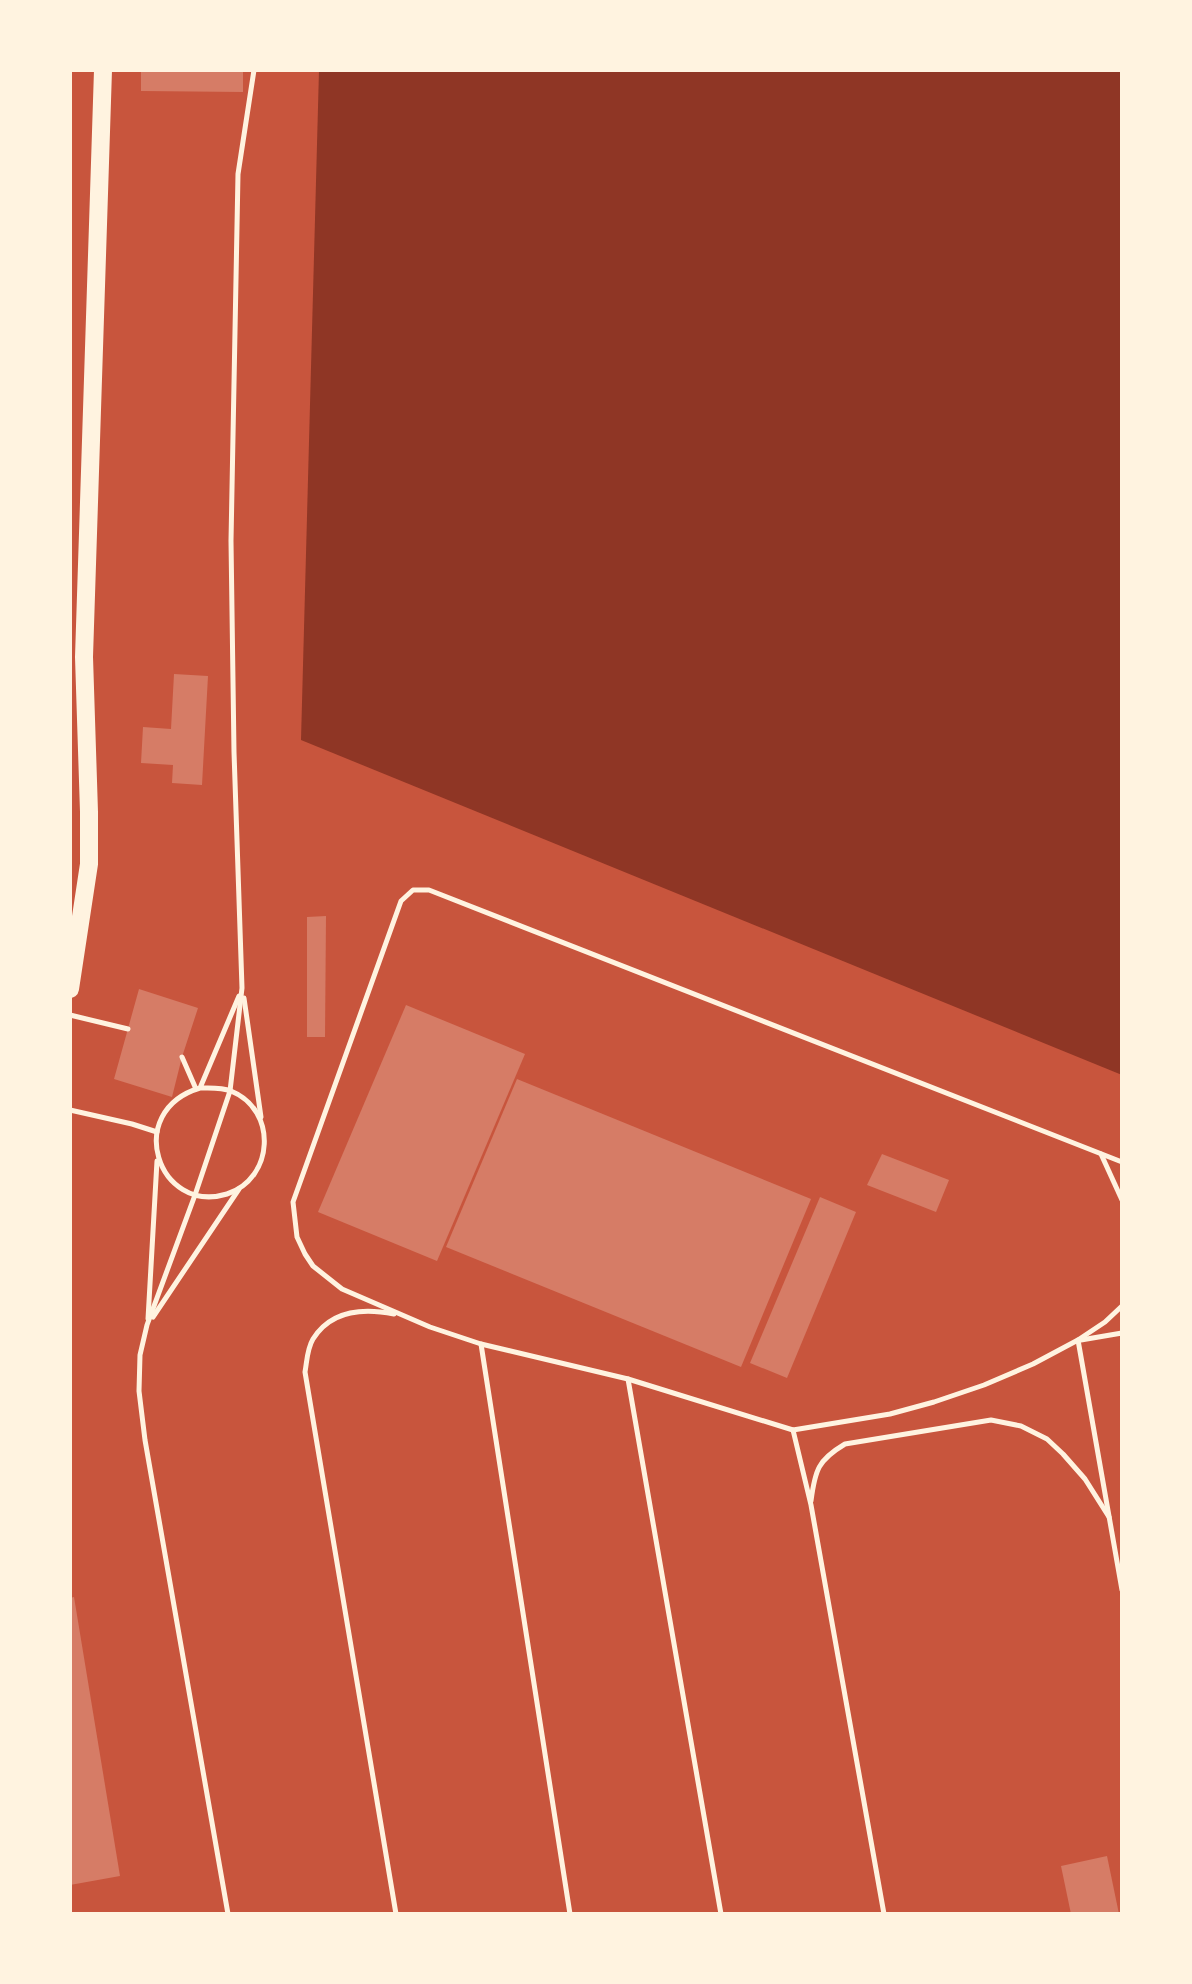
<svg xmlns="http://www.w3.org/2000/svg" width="1192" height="1984" font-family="Lato,sans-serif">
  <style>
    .water { fill: #8f3625 }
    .building { fill: #d67c66 }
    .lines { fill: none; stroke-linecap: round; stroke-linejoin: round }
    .service { stroke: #fff3e0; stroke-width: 5 }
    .primary { stroke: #fff3e0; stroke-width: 18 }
  </style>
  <rect width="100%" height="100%" fill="#c8553d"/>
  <path class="water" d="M319 70H1122V1075L301 740Z"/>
  <g class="building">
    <path d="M141 70H243V92L141 91Z"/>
    <path d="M174 674 208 676 202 785 172 783 173 765 141 763 143 727 171 729Z"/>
    <path d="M326 916 325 1037H307V917Z"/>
    <path d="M139 989 198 1008 182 1057 172 1097 114 1079Z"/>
    <path d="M406 1005 525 1054 437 1261 318 1212Z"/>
    <path d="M517 1079 811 1199 741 1367 446 1247Z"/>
    <path d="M882 1154 949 1180 936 1212 867 1185Z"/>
    <path d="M820 1197 856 1212 787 1378 750 1363Z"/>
    <path d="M74 1597 120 1876 70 1885V1598Z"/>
    <path d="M1107 1856 1119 1914H1071L1061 1866Z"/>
  </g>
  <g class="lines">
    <g class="service">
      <path d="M244 998 261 1117"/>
      <path d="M70 1015 128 1029"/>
      <path d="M182 1057 196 1089"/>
      <path d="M200 1088C210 1088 221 1087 231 1091 278 1110 274 1179 227 1194 158 1215 123 1111 200 1088L239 996"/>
      <path d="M70 1110 132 1124 157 1132"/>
      <path d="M1101 1154 1122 1200"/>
      <path d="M1122 1162 429 890H413L401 901 293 1202 297 1237 305 1254 313 1266 342 1289 430 1327 481 1344 628 1379 793 1430 890 1414 934 1402 984 1385 1033 1364 1078 1340 1105 1322 1122 1306"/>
      <path d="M394 1314C364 1308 331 1310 313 1339 307 1349 307 1361 305 1372L396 1914"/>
      <path d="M153 1317 239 1189"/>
      <path d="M148 1319 157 1161"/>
      <path d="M1078 1340 1122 1590"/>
      <path d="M1081 1340 1122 1333"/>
      <path d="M481 1344 570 1914"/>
      <path d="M628 1379 721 1914"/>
      <path d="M793 1430 811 1505 884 1914"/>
      <path d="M811 1501C815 1470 818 1460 845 1444L991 1420 1021 1426 1047 1439 1063 1454 1085 1479 1109 1517"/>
      <path d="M228 1914 145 1440 139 1391 140 1355 147 1325 195 1195 230 1091 242 988 234 752 231 541 238 174 254 70"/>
    </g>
    <path class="primary" d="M70 989 89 864V812L84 657 103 70"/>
  </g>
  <rect width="1192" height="1984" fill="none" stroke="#fff3e0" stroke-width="144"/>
</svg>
